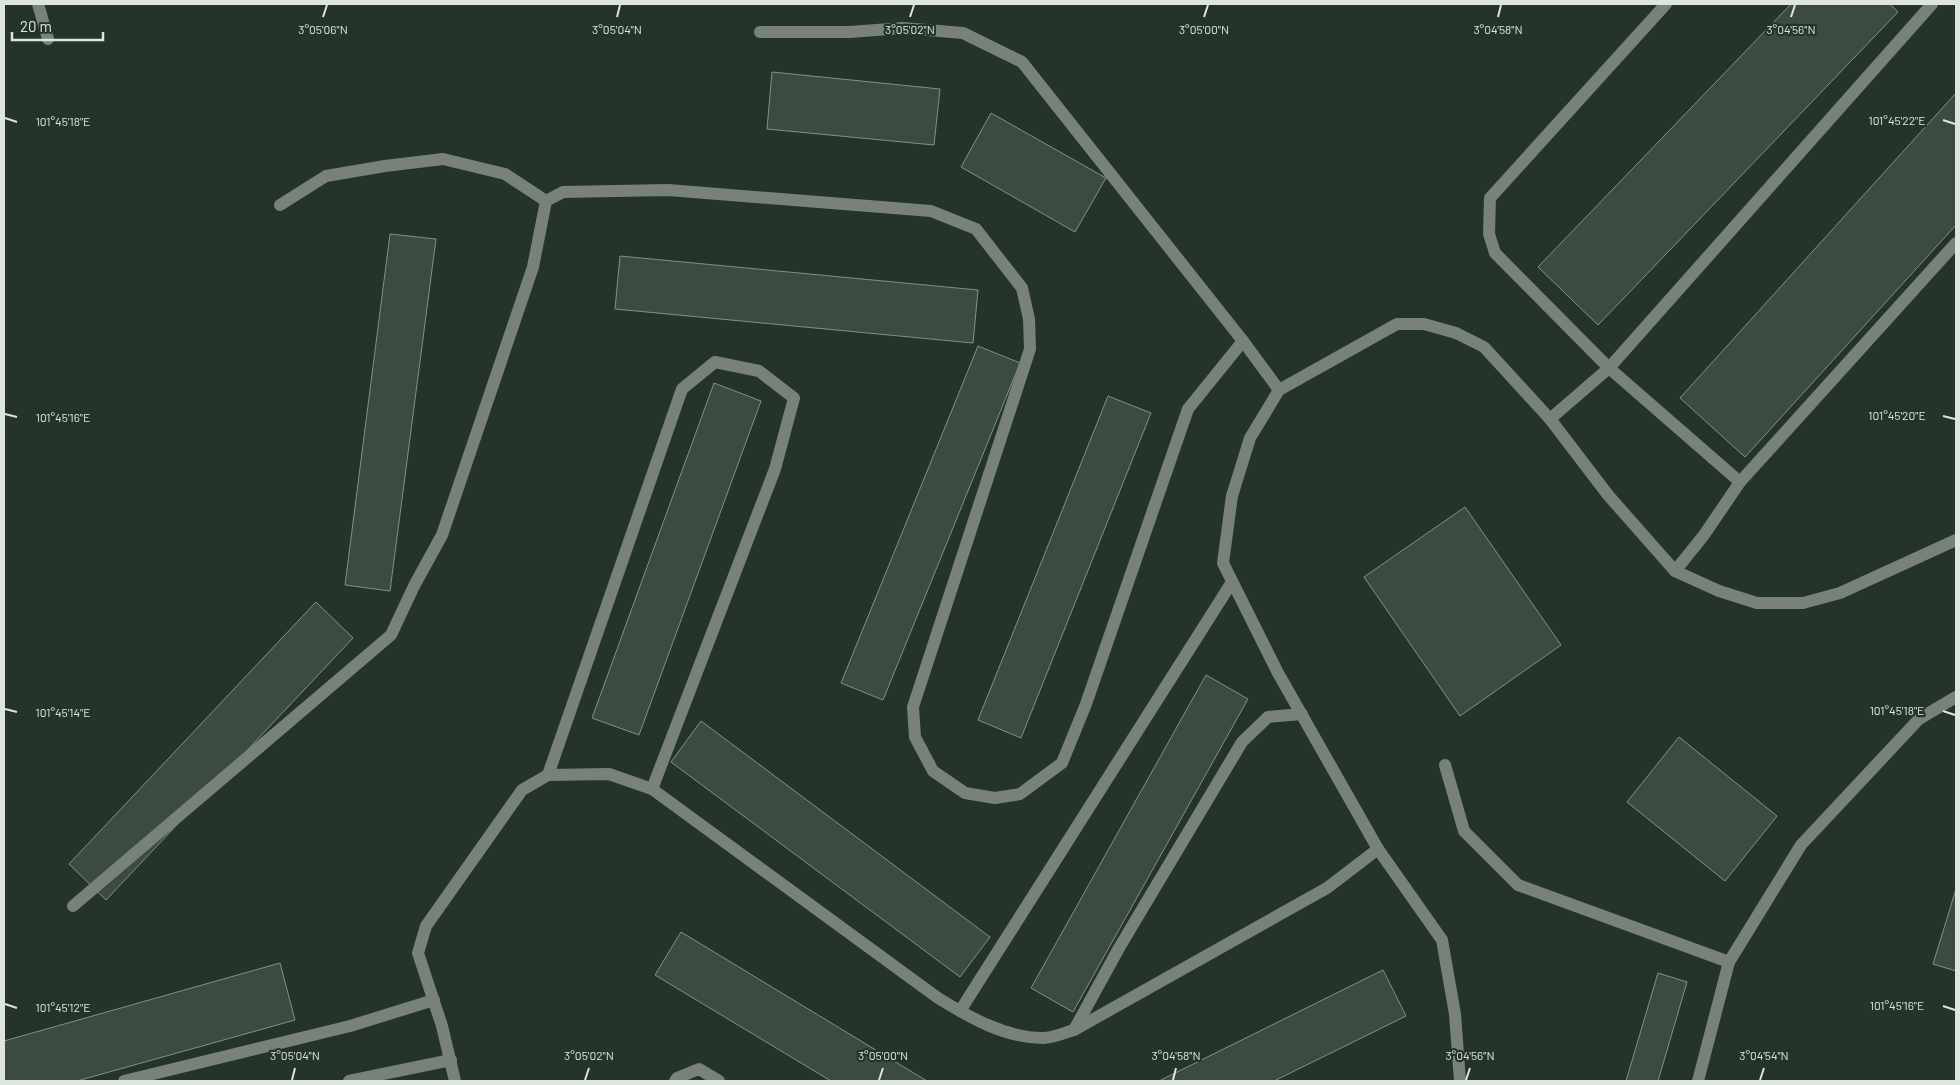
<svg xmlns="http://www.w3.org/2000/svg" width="1960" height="1085" font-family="Barlow,sans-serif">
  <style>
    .building { fill: #3b4b40; stroke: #809285 }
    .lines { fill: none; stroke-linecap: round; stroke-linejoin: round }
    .minor { stroke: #79817b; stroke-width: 12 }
    .ticks { fill: none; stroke: #dce6df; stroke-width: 2 }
    .ticks-label { font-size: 12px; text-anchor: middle; fill: #dce6df; stroke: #243429; stroke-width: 4.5; stroke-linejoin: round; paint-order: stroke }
  </style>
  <rect width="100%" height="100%" fill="#243429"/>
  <g class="building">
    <path d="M1791 4H1890L1898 12 1598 325 1538 267Z"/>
    <path d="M772 72 940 89 934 145 767 129Z"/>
    <path d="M1956 93V225L1745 457 1680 398Z"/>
    <path d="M991 113 1106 178 1075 232 961 167Z"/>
    <path d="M390 234 436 239 390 591 345 585Z"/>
    <path d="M620 256 978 290 973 343 615 309Z"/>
    <path d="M978 346 1020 363 883 700 841 683Z"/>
    <path d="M714 383 761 401 639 735 592 718Z"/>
    <path d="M1108 396 1151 413 1021 738 978 720Z"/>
    <path d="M1465 507 1561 645 1460 716 1364 577Z"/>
    <path d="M316 602 353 638 106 900 69 864Z"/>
    <path d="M1206 675 1248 699 1073 1012 1031 988Z"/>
    <path d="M701 721 990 937 960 977 671 762Z"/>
    <path d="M1679 737 1777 816 1725 881 1627 802Z"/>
    <path d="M1956 889V971L1933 964Z"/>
    <path d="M681 932 927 1081H831L655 975Z"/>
    <path d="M280 963 295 1020 77 1081H4V1041Z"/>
    <path d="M1383 970 1406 1016 1274 1081H1159Z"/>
    <path d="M1658 973 1687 982 1658 1081H1626Z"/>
  </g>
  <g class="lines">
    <g class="minor">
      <path d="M38 4 48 39"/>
      <path d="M1666 4 1490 198 1489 234 1495 253 1609 368 1740 482"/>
      <path d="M760 32H850L903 28 963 33 1022 62 1243 341 1279 390"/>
      <path d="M280 205 326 176 385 166 443 159 505 174 546 201"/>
      <path d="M1550 419 1609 368 1932 4"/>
      <path d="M1675 571 1704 535 1740 482 1956 243"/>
      <path d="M1445 765 1464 831 1518 885 1729 962"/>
      <path d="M548 775 682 389 715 362 759 371 794 398 775 469 652 789"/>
      <path d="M73 906 391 635 414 586 442 535 533 267 546 201 563 192 668 190 931 211 976 229 1022 288 1029 319 1030 349 913 707 915 737 933 771 965 793 995 798 1020 794 1062 763 1086 704 1188 409 1243 341"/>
      <path d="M960 1011 1232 582"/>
      <path d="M1074 1030 1119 948 1242 742 1268 717 1302 714"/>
      <path d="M124 1081 350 1026 434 1000"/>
      <path d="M349 1081 451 1060"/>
      <path d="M455 1081 442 1026 418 953 426 926 522 790 548 775 609 774 652 789 938 998C969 1017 1005 1038 1043 1038 1053 1038 1064 1033 1074 1030L1327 888 1378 849"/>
      <path d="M675 1081 677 1078 699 1069 719 1081"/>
      <path d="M1460 1081 1455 1014 1442 940 1378 849 1278 673 1223 563 1232 496 1250 438 1279 390 1397 324H1424L1456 333 1484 347 1550 419 1608 495 1675 571 1719 591 1757 603H1803L1840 593 1956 540"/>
      <path d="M1698 1081 1729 962 1801 845 1919 719 1956 697"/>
    </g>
  </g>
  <path class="ticks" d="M323 17 327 5M617 17 620 5M910 17 914 5M1204 17 1208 5M1498 17 1501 5M1791 17 1795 5M5 118 17 122M1943 120 1955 124M5 414 17 417M1943 416 1955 419M5 709 17 712M1943 711 1955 715M5 1004 17 1008M1943 1006 1955 1010M292 1080 295 1068M585 1080 589 1068M879 1080 883 1068M1173 1080 1176 1068M1466 1080 1470 1068M1760 1080 1764 1068"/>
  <g class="ticks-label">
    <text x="323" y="34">3°05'06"N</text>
    <text x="617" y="34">3°05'04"N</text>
    <text x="910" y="34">3°05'02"N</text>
    <text x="1204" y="34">3°05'00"N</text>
    <text x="1498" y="34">3°04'58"N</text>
    <text x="1791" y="34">3°04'56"N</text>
    <text x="1897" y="125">101°45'22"E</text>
    <text x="63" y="126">101°45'18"E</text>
    <text x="1897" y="420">101°45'20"E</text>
    <text x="63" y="422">101°45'16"E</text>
    <text x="1897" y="715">101°45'18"E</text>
    <text x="63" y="717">101°45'14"E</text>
    <text x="1897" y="1010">101°45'16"E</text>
    <text x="63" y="1012">101°45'12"E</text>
    <text x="295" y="1060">3°05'04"N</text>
    <text x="589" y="1060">3°05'02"N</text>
    <text x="883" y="1060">3°05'00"N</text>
    <text x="1176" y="1060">3°04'58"N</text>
    <text x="1470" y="1060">3°04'56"N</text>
    <text x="1764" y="1060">3°04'54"N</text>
  </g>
  <rect width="1960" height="1085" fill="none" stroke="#dce6df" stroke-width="10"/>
  <path d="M12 32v8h91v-8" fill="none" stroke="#dce6df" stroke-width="2.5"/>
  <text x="20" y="32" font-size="15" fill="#dce6df" stroke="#243429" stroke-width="4" paint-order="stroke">20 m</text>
</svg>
